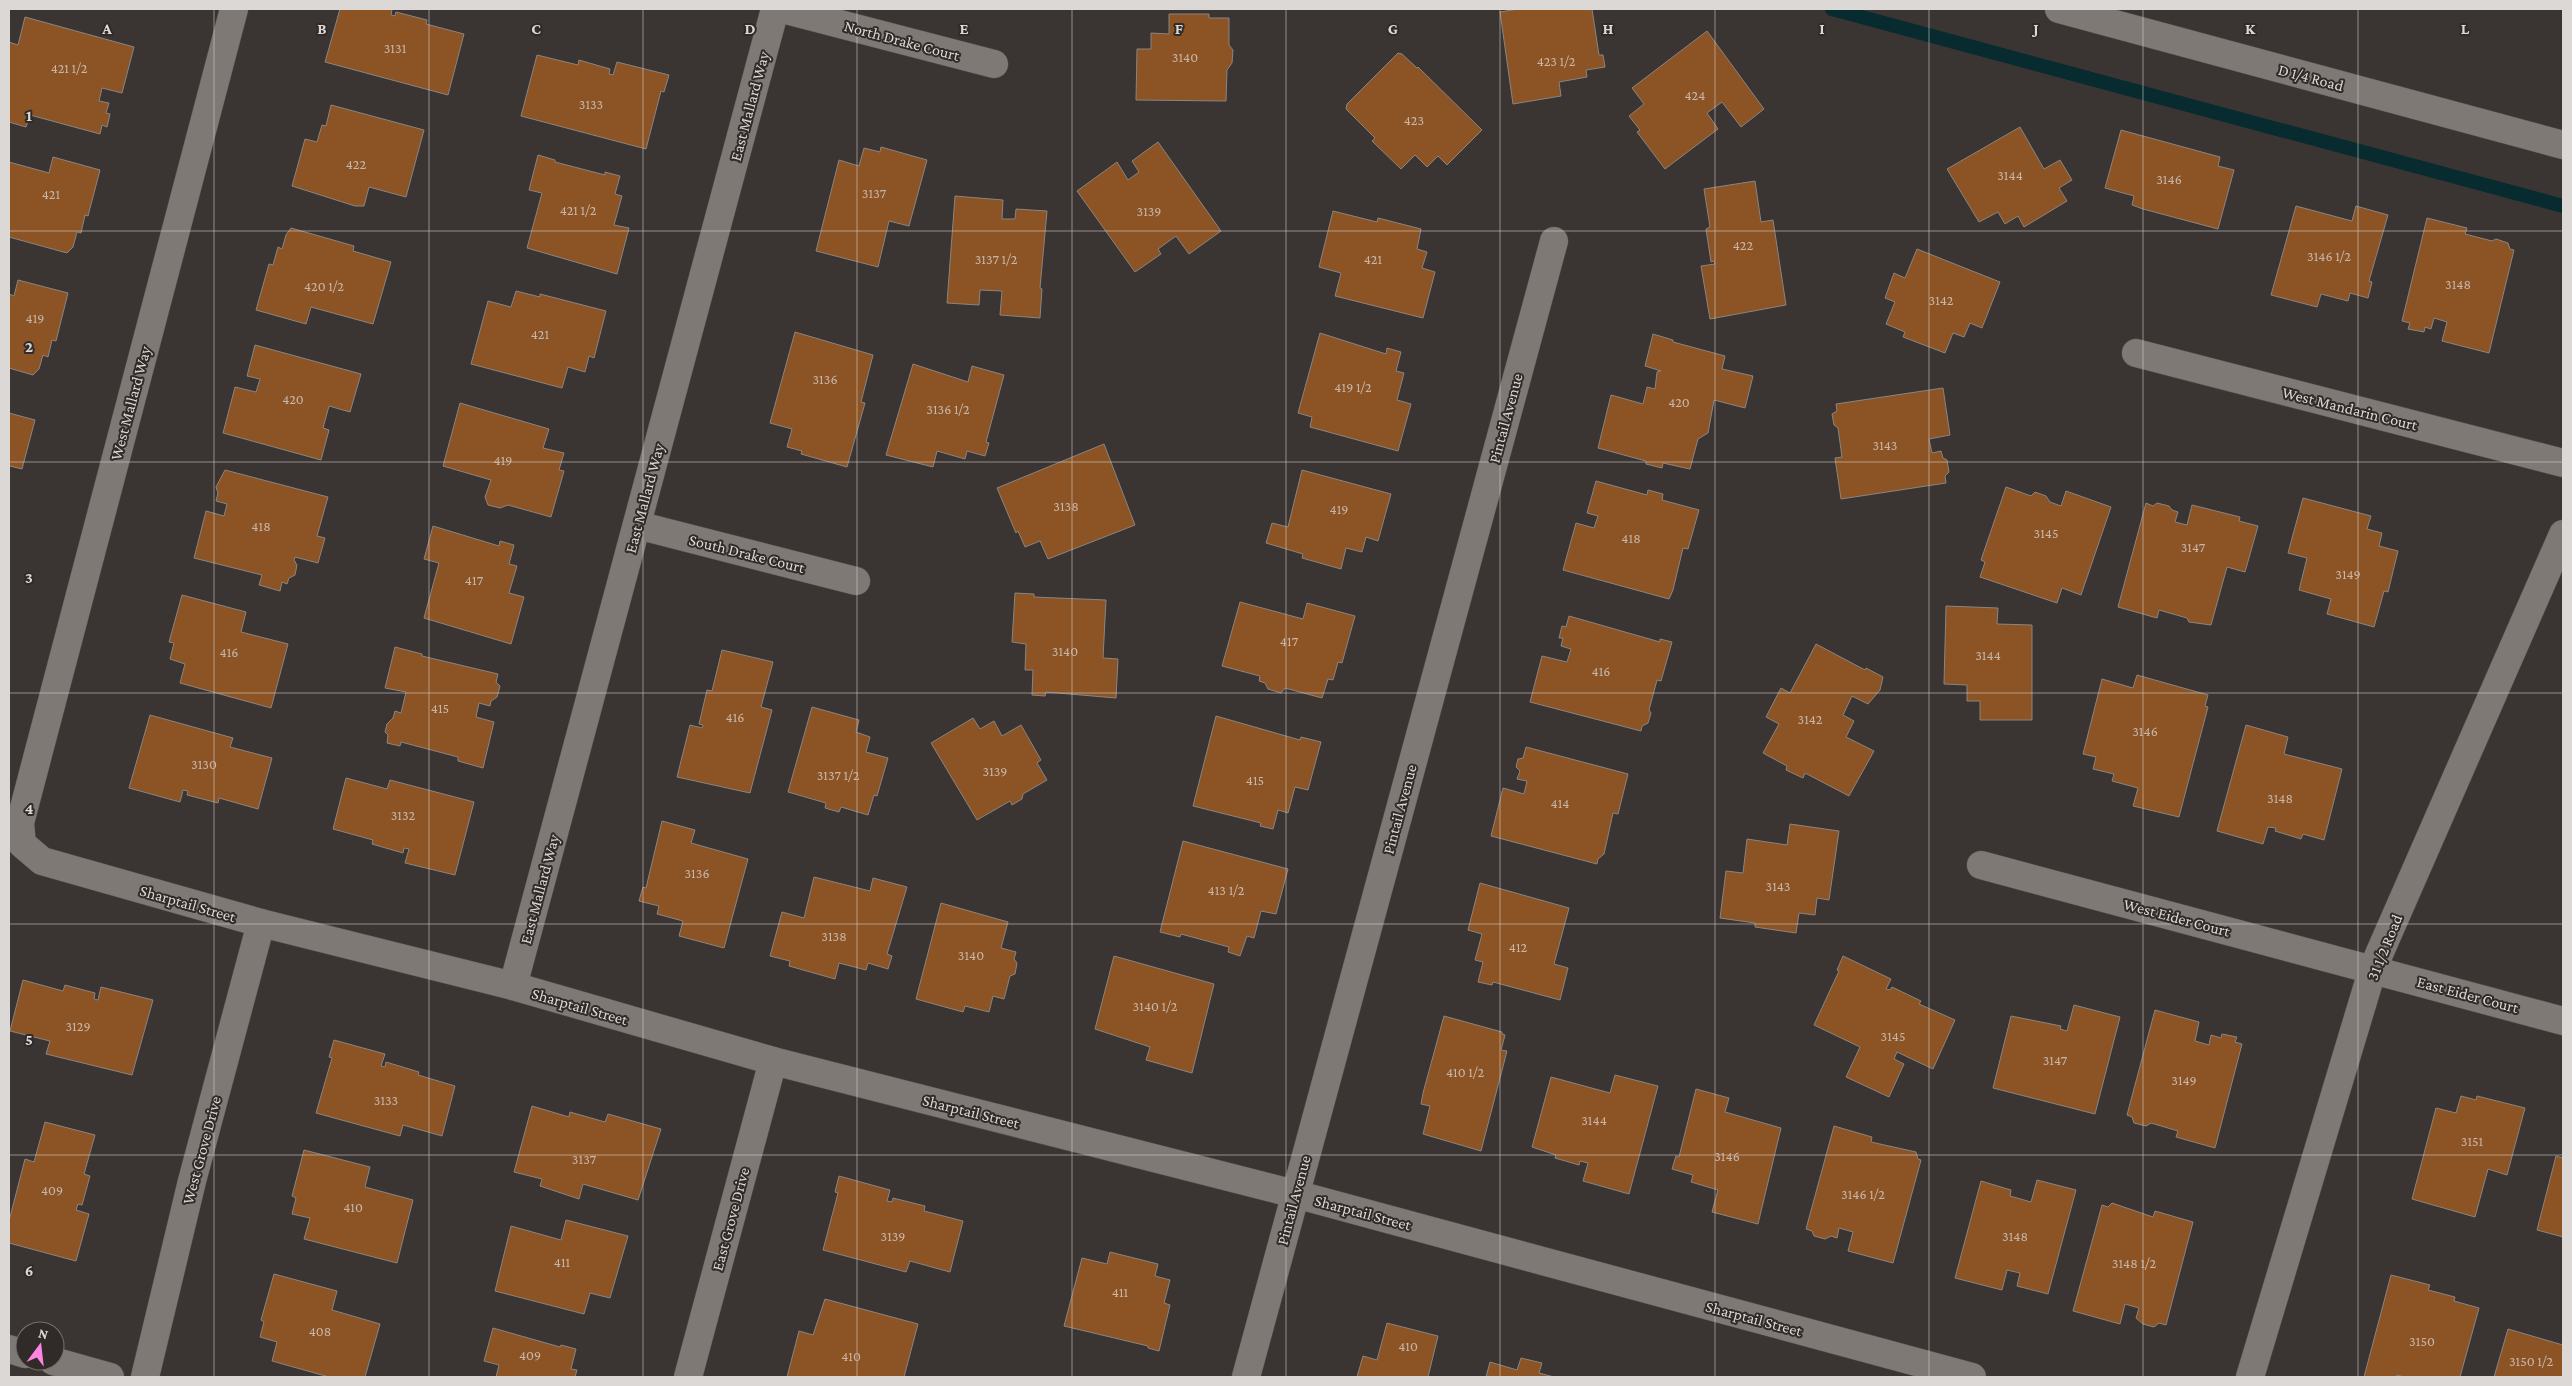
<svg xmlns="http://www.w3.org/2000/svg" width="2572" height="1386" font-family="'Crimson Pro',serif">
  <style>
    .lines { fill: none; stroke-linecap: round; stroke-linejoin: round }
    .stream { stroke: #082b2f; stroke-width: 14 }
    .building { fill: #8c5324; stroke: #8a8582 }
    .minor-casing { stroke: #55514f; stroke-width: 29 }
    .minor { stroke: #7e7975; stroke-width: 28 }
    .grid { fill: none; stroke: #dbd8d6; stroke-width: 1; stroke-opacity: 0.55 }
    .labels { text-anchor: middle; stroke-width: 4; stroke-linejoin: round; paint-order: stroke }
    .number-label { font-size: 14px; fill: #c7b7aa }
    .street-label { font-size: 16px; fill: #dbd8d6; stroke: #302b29 }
    .grid-label { font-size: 16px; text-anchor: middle; font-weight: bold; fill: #dbd8d6; stroke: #302b29; stroke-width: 4; stroke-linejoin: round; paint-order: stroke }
  </style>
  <rect width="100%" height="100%" fill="#3a3533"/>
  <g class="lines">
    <path class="stream" d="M1832 9 2563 206"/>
  </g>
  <g class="building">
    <path d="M340 9H392L391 15 395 16 396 12 427 20 426 24 464 34 448 95 325 62Z"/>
    <path d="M1518 9H1592L1599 55H1603L1605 67 1586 70 1587 77 1559 82 1561 96 1513 104 1500 12Z"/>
    <path d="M1169 14H1209V18H1229V45L1233 50 1232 63 1227 70 1226 101 1136 100 1137 49H1151V33L1169 34Z"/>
    <path d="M25 17 134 47 122 93 102 88 99 101 109 103 106 113 110 114 107 127 102 125 100 134 30 115 26 127 9 122V42L18 45Z"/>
    <path d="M1707 31 1764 109 1741 127 1722 102 1707 113 1718 129 1665 169 1637 132 1640 130 1629 116 1644 104 1632 88Z"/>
    <path d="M1398 53 1402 54 1417 68 1418 67 1482 130 1447 165 1438 156 1427 167 1415 155 1401 169 1372 141 1375 138 1346 109 1347 104Z"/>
    <path d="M537 55 578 65 579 60 610 69 609 74 613 75 617 62 669 75 664 92 661 91 646 149 521 116Z"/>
    <path d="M331 105 424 130 406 197 369 187 364 206H355L292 186 305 139 317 142 322 125 326 126Z"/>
    <path d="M2020 127 2044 169 2060 160 2072 180 2059 188 2067 201 2024 227 2018 216 2005 224 1998 212 1979 222 1947 169Z"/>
    <path d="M2121 130 2220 157 2218 166 2234 170 2218 229 2143 209 2132 205 2134 196 2105 188Z"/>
    <path d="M1158 142 1221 231 1189 254 1176 236 1158 249 1161 254 1135 272 1077 191 1117 162 1128 180 1139 172 1132 161Z"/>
    <path d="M881 147 927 160 909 226 889 221 878 267 816 251 839 160 859 166 864 148 880 152Z"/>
    <path d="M538 155 555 160V162L605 175V172L620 176 615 194 622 196 614 225 629 228 617 274 527 248 542 193 529 190Z"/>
    <path d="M53 157 100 170 88 216 85 215 81 233 77 232 73 247 67 253 9 237V162L49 173Z"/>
    <path d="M1755 181 1761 222 1773 220 1786 305 1710 319 1701 266 1715 264 1714 261 1711 262 1706 229 1710 227 1704 189Z"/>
    <path d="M955 196 1003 200 1002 219H1015L1016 209 1047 211 1040 288 1042 289 1040 318 1000 315 1002 291 980 290 979 305 947 303Z"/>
    <path d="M2296 206 2352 221 2356 206 2388 215 2369 281 2372 282 2368 298 2350 293 2348 301 2321 294 2317 307 2271 295Z"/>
    <path d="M1333 211 1377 222 1378 218 1421 229 1417 249 1427 252 1422 268 1435 272 1423 318 1335 296 1341 273 1319 267Z"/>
    <path d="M2427 218 2467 228 2465 234 2492 241 2496 239 2508 243 2510 249 2514 250 2489 353 2442 341 2447 322 2434 318 2431 329 2425 327 2424 332 2408 329 2410 323 2402 321Z"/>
    <path d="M291 228 354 246 353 251 391 262 373 324 311 307 306 324 256 310 269 264 273 265 278 247 282 249 286 235Z"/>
    <path d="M1917 249 2000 282 1982 328 1970 323 1964 337 1953 333 1945 353 1903 337 1905 332 1886 324 1895 302 1885 298 1894 273 1905 278Z"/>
    <path d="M18 280 68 293 56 341 52 340 48 357 43 355 39 369 33 375 9 368V294L14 296Z"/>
    <path d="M516 291 540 297V294L606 311 594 358 589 356 585 372 568 367 562 388 471 364 488 301 511 307Z"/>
    <path d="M795 332 873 355 861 402 865 403 847 467 801 454 802 451 787 447 792 429 770 423Z"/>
    <path d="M1320 333 1386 354 1387 348 1401 352 1396 371 1404 373 1397 400 1411 404 1398 451 1310 427 1312 417 1298 413Z"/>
    <path d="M1653 334 1673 340V342L1725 356 1722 369 1753 376 1745 408 1714 400 1708 433 1698 439 1690 469 1663 463 1662 468 1646 464V461L1598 448 1611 395 1643 404 1647 387 1655 389 1657 372 1661 371 1645 366Z"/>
    <path d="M255 345 361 374 350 412 329 406 323 428 329 430 321 460 223 433 235 387 256 392 260 379 247 376Z"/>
    <path d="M913 364 968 382 972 366 1004 375 986 442 989 443 985 456 967 451 965 459 937 451 933 467 886 455Z"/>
    <path d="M1943 388 1950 435 1929 439 1932 453 1941 451 1943 458 1947 460 1949 472 1945 476 1946 483 1841 499 1835 458 1842 457 1838 428 1834 425 1832 414 1837 411 1836 404Z"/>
    <path d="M460 403 549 429 543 448 564 453 559 470 564 471 551 517 508 505 500 508 488 505 485 497 491 480 443 466Z"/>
    <path d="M9 413 35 420 22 469 10 466 9 469Z"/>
    <path d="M1104 444 1135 525 1048 559 1040 541 1025 547 1018 531 1016 533 997 488Z"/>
    <path d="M225 470 328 497 317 536 325 538 318 563 295 557 294 560 297 565 295 575 289 578 287 584 282 582 280 591 259 585 262 575 194 558 206 511 224 516 227 504 216 501 218 493 216 487Z"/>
    <path d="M1302 470 1391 494 1378 541 1366 537 1362 552 1346 548 1341 569 1302 558 1303 554 1266 543 1272 523 1288 527Z"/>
    <path d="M1596 481 1647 495 1648 490 1663 494 1662 500 1699 510 1688 549 1683 548 1673 590 1669 599 1563 570 1576 523 1594 528 1598 516 1587 513Z"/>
    <path d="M2006 487 2031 496 2035 492 2046 496 2050 502 2061 506 2066 491 2111 507 2081 595 2062 588 2057 603 1980 577 1985 562 1981 560Z"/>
    <path d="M2303 498 2371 516 2367 529 2382 533 2379 546 2398 551 2388 592 2384 591 2374 627 2327 614 2331 599 2299 590 2307 558 2288 553Z"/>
    <path d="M2146 503 2153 506 2157 503 2169 506 2172 510 2178 512 2175 522 2187 525 2192 505 2240 517 2239 521 2258 526 2245 572 2227 567 2211 625 2189 622 2187 618 2159 610 2157 618 2118 607Z"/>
    <path d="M433 526 499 546 500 541 514 545 509 564 517 566 509 593 524 597 511 644 424 618 439 563 424 559Z"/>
    <path d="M1015 593 1034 594V597L1106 600 1103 658 1118 659 1116 698 1046 692 1045 696 1032 695 1033 670H1025L1026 644 1012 642Z"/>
    <path d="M182 595 246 612 241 632 288 644 271 708 180 683 185 664 170 659 174 643 169 642Z"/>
    <path d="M1240 602 1303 619 1307 603 1355 616 1342 663 1338 662 1333 680 1328 679 1322 698 1285 688 1281 693 1268 689 1265 683 1259 681 1260 676 1222 666Z"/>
    <path d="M1946 606 1998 608 1997 624 2032 625V720H1980V701H1967V685L1944 684Z"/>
    <path d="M1569 616 1660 642V639L1672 642 1661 681 1657 680 1649 710 1651 713 1648 723 1642 726 1641 731 1530 702 1542 656 1567 662 1571 649 1561 646 1563 638H1559L1562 626 1566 627Z"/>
    <path d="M1816 644 1865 670 1866 668 1883 677 1880 690 1868 704 1852 696 1843 715 1854 721 1846 737 1874 751 1849 796 1805 773 1803 778 1786 770 1787 766 1763 753 1779 724 1766 717 1781 688 1790 693Z"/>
    <path d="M395 647 422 654V656L498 674 496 682 500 686 497 697 491 701 490 706 479 703 476 717 494 722 483 768 458 761V757L401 742 400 746 387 743 388 735 385 732 387 724 393 718 395 711 401 713 406 692 385 688Z"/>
    <path d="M722 650 773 662 761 707 772 710 750 793 677 777 690 725 702 728 703 725 699 724 707 690 712 691Z"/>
    <path d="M2137 675 2208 695 2205 706 2208 707 2179 817 2133 806 2138 788 2112 781 2114 774 2093 769 2096 757 2083 754 2102 679 2133 688Z"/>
    <path d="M812 707 859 720 856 732 870 737 866 752 888 758 877 796 874 795 868 815 841 807 839 812 825 808 826 803 788 792Z"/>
    <path d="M150 715 233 738 230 747 272 758 258 809 219 798 218 803 187 795 188 791 183 790 180 802 129 788Z"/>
    <path d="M1216 716 1300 740 1301 737 1321 742 1308 790 1295 787 1288 813 1278 810 1273 829 1260 826 1261 823 1193 806Z"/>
    <path d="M973 718 980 729 994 721 1002 736 1021 725 1041 760 1037 763 1047 780 1023 794 1022 799 1012 805 1010 801 977 820 931 743Z"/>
    <path d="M2246 725 2288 737 2284 754 2342 769 2324 840 2303 834 2301 839 2275 831 2276 828 2268 827 2263 844 2217 831Z"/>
    <path d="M1526 747 1628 774 1618 814 1613 813 1604 854 1598 859 1597 864 1491 836 1503 788 1524 794 1527 781 1517 779 1520 771 1516 767 1518 759 1523 758Z"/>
    <path d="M346 778 387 789 390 780 474 802 455 875 405 863 409 849 404 848 403 853 372 844 373 840 333 829Z"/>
    <path d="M662 821 695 830 691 843 748 859 724 948 679 936 683 921 657 914 659 906 639 901 643 887 646 888Z"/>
    <path d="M1790 824 1839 831 1829 900 1817 898 1815 915 1799 913 1796 933 1755 927V923L1720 918 1726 871 1743 873 1747 839 1787 845Z"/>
    <path d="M1183 841 1288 869 1276 914 1261 911 1254 938 1247 936 1240 956 1228 952 1229 947 1181 934 1180 937 1160 932Z"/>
    <path d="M814 877 870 891 873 878 907 887 887 954 892 956 888 969 868 963 866 970 839 963 835 979 789 966 790 961 770 956 782 912 804 918Z"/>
    <path d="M1480 883 1569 908 1554 964 1568 968 1560 1000 1493 982 1492 985 1478 982 1483 962 1475 960 1482 934 1468 930Z"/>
    <path d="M941 903 1008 922 1001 948 1016 952 1014 959 1017 963 1015 974 1010 976 1004 999 993 996 989 1012 965 1006 963 1012 916 999Z"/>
    <path d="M1114 956 1214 984 1192 1073 1146 1060 1150 1047 1095 1029Z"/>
    <path d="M1843 956 1891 979 1886 989 1890 990 1892 987 1921 1001 1919 1004 1955 1020 1933 1069 1897 1052 1894 1059 1904 1064 1889 1097 1846 1077 1860 1047 1814 1025 1839 971 1837 970Z"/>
    <path d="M23 980 63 991 65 985 95 993 94 999 98 1000 101 987 153 1000 132 1075 46 1054 50 1041 10 1031Z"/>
    <path d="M2074 1005 2120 1017 2095 1114 1993 1088 2011 1016 2061 1026 2060 1029 2067 1031Z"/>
    <path d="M2155 1010 2199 1022 2195 1041 2209 1045 2211 1035 2221 1038 2222 1034 2237 1037 2235 1042 2242 1044 2215 1148 2176 1137 2178 1131 2151 1123 2146 1126 2134 1123 2132 1117 2127 1115Z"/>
    <path d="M1444 1016 1502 1032V1034L1505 1035 1501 1050 1507 1051 1481 1151 1423 1134 1430 1106 1421 1104 1423 1093Z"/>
    <path d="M334 1040 385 1054 381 1066 385 1067 386 1062 419 1072 418 1075 455 1086 442 1136 403 1125 400 1136 316 1113 332 1058 329 1057Z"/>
    <path d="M1615 1075 1658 1086 1629 1194 1583 1181 1588 1163 1580 1161 1579 1165 1555 1158 1556 1155 1532 1147 1551 1077 1610 1093Z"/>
    <path d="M1696 1089 1729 1098 1725 1112 1781 1128 1758 1224 1712 1212 1718 1190 1691 1182 1693 1175 1672 1169 1676 1156 1679 1157Z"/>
    <path d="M2461 1096 2476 1100 2477 1096 2525 1108 2507 1175 2488 1169 2475 1217 2412 1199 2436 1108 2456 1113Z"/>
    <path d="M532 1106 569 1117 570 1112 605 1122 608 1114 661 1129 638 1200 583 1184 579 1199 540 1186 542 1179 514 1172Z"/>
    <path d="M45 1122 95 1135 84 1174 90 1176 82 1205 78 1204 76 1210 89 1214 76 1261 9 1243V1221L25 1159 34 1162Z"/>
    <path d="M1834 1126 1872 1137 1871 1142 1916 1152 1918 1159 1921 1160 1893 1263 1848 1251 1853 1232 1839 1228 1837 1238 1831 1236 1825 1239 1814 1236 1812 1231 1806 1229Z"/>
    <path d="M304 1150 370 1167 365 1187 413 1200 397 1263 304 1239 310 1218 292 1214 296 1198 292 1196Z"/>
    <path d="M2556 1156 2563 1158V1237L2537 1230Z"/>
    <path d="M839 1176 890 1190 887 1201 892 1202 893 1198 925 1206 924 1211 963 1221 950 1272 910 1261 906 1272 823 1250 838 1193 835 1192Z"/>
    <path d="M2037 1180 2076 1190 2048 1294 2017 1286 2020 1273 2007 1270 2002 1290 1955 1278 1981 1181 2011 1190 2010 1196 2031 1202Z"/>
    <path d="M2112 1203 2153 1217 2155 1211 2193 1222 2166 1325 2159 1323 2154 1327 2143 1324 2136 1318 2139 1308 2125 1304 2120 1324 2073 1311 2102 1205 2108 1207Z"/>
    <path d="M566 1220 628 1236 610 1298 590 1293 584 1314 495 1291 511 1226 561 1240Z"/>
    <path d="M1110 1252 1158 1264 1155 1276 1170 1280 1164 1303 1170 1305 1159 1351 1148 1348V1346L1064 1326 1082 1258 1107 1264Z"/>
    <path d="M274 1274 337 1291 332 1310 380 1324 365 1377H329L272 1361 277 1342 260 1337 264 1322 261 1320Z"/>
    <path d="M2391 1275 2430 1285 2428 1290 2455 1297 2454 1301 2479 1308 2460 1377H2404L2397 1375 2396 1377H2364Z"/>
    <path d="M825 1299 918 1324 904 1377H787L799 1331 813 1335Z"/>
    <path d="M1387 1323 1438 1336 1428 1377H1357L1363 1356 1377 1360Z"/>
    <path d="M493 1328 560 1347 561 1345 576 1349 571 1369 577 1370 575 1377H496L499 1365 484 1361Z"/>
    <path d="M2508 1329 2563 1345V1377H2494Z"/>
    <path d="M1521 1358 1542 1363 1539 1373 1554 1377H1486L1490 1362 1517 1370Z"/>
  </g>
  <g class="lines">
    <g class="minor-casing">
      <g id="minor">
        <path d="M234 9 20 823 22 844 42 861 261 923 513 986 773 1061 1295 1194 1972 1377"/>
        <path d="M782 9 994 64"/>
        <path d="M2059 9 2563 145"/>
        <path d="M2136 353 2563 463"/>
        <path d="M637 525 856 581"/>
        <path d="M1981 865 2563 1021"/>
        <path d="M513 986 775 9"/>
        <path d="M9 1349 25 1354"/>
        <path d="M53 1361 110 1377"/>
        <path d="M145 1377 192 1181 261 923"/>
        <path d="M688 1377 773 1061"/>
        <path d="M1246 1377 1554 241"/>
        <path d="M2250 1377 2373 968 2563 534"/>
      </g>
    </g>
    <use href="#minor" class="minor"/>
  </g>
  <path class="grid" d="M214 9V1377M429 9V1377M643 9V1377M857 9V1377M1072 9V1377M1286 9V1377M1500 9V1377M1715 9V1377M1929 9V1377M2143 9V1377M2358 9V1377M9 231H2563M9 462H2563M9 693H2563M9 924H2563M9 1155H2563"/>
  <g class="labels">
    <g class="number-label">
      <text x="395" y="53">3131</text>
      <text x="1185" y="62">3140</text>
      <text x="1556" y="66">423 1/2</text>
      <text x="69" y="73">421 1/2</text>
      <text x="1695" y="100">424</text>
      <text x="591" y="109">3133</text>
      <text x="1414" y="125">423</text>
      <text x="356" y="169">422</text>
      <text x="2010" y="180">3144</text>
      <text x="2169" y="184">3146</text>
      <text x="874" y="198">3137</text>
      <text x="51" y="199">421</text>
      <text x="578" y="215">421 1/2</text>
      <text x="1149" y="216">3139</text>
      <text x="1743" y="250">422</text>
      <text x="2329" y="261">3146 1/2</text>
      <text x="996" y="264">3137 1/2</text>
      <text x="1373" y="264">421</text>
      <text x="2458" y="289">3148</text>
      <text x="324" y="291">420 1/2</text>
      <text x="1941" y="305">3142</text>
      <text x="35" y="323">419</text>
      <text x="540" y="339">421</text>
      <text x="825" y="384">3136</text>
      <text x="1353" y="392">419 1/2</text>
      <text x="293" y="404">420</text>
      <text x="1679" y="407">420</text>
      <text x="948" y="414">3136 1/2</text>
      <text x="1885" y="450">3143</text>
      <text x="503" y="465">419</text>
      <text x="1066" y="511">3138</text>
      <text x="1339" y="514">419</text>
      <text x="261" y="531">418</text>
      <text x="2046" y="538">3145</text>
      <text x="1631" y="543">418</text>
      <text x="2193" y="552">3147</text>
      <text x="2348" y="579">3149</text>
      <text x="474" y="585">417</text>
      <text x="1289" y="646">417</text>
      <text x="1065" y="656">3140</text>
      <text x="229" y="657">416</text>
      <text x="1988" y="660">3144</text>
      <text x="1601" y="676">416</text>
      <text x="440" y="713">415</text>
      <text x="735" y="722">416</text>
      <text x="1810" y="724">3142</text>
      <text x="2145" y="736">3146</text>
      <text x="204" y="769">3130</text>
      <text x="995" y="776">3139</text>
      <text x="838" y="780">3137 1/2</text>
      <text x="1255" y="785">415</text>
      <text x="2280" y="803">3148</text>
      <text x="1560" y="808">414</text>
      <text x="403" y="820">3132</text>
      <text x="697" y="878">3136</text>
      <text x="1778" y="891">3143</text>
      <text x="1226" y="895">413 1/2</text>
      <text x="834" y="941">3138</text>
      <text x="1518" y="952">412</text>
      <text x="971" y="960">3140</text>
      <text x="1155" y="1011">3140 1/2</text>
      <text x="78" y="1031">3129</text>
      <text x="1893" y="1041">3145</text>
      <text x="2055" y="1065">3147</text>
      <text x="1465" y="1077">410 1/2</text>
      <text x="2184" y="1085">3149</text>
      <text x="386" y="1105">3133</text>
      <text x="1594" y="1125">3144</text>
      <text x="2472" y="1146">3151</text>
      <text x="1727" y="1161">3146</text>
      <text x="584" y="1164">3137</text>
      <text x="52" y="1195">409</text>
      <text x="1863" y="1199">3146 1/2</text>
      <text x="353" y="1212">410</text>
      <text x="893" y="1241">3139</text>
      <text x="2015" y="1241">3148</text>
      <text x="562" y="1267">411</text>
      <text x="2134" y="1268">3148 1/2</text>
      <text x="1120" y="1297">411</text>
      <text x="320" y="1336">408</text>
      <text x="2422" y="1346">3150</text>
      <text x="1408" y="1351">410</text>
      <text x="530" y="1360">409</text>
      <text x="851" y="1361">410</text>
      <text x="2531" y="1366">3150 1/2</text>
    </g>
    <g class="street-label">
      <text transform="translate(902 40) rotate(15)" y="6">North Drake Court</text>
      <text transform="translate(2311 77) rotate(15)" y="6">D 1/4 Road</text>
      <text transform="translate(749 106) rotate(-75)" y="6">East Mallard Way</text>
      <text transform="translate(130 403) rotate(-75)" y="6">West Mallard Way</text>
      <text transform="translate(2350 408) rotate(14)" y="6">West Mandarin Court</text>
      <text transform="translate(1505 418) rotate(-75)" y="6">Pintail Avenue</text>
      <text transform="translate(644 498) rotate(-75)" y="6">East Mallard Way</text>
      <text transform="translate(747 553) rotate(14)" y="6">South Drake Court</text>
      <text transform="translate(1399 809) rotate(-75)" y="6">Pintail Avenue</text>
      <text transform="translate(539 889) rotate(-75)" y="6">East Mallard Way</text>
      <text transform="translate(188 903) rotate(16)" y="6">Sharptail Street</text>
      <text transform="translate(2177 917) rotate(15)" y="6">West Eider Court</text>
      <text transform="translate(2384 947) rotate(-68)" y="6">31 1/2 Road</text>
      <text transform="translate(2468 994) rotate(15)" y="6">East Eider Court</text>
      <text transform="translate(580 1006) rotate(16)" y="6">Sharptail Street</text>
      <text transform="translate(971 1111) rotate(14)" y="6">Sharptail Street</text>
      <text transform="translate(201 1150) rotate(-75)" y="6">West Grove Drive</text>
      <text transform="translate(1293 1200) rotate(-75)" y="6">Pintail Avenue</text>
      <text transform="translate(1363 1212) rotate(15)" y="6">Sharptail Street</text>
      <text transform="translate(730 1219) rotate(-75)" y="6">East Grove Drive</text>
      <text transform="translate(1754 1318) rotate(15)" y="6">Sharptail Street</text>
    </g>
  </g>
  <g class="grid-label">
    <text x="107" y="34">A</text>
    <text x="322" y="34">B</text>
    <text x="536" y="34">C</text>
    <text x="750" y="34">D</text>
    <text x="964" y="34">E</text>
    <text x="1179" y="34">F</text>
    <text x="1393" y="34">G</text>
    <text x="1608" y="34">H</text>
    <text x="1822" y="34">I</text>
    <text x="2036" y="34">J</text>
    <text x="2250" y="34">K</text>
    <text x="2465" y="34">L</text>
    <text x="29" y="121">1</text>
    <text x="29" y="352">2</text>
    <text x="29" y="583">3</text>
    <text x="29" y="814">4</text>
    <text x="29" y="1045">5</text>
    <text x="29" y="1276">6</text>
  </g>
  <rect width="2572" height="1386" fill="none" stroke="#dbd8d6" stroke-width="20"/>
  <g transform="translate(40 1346) rotate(15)"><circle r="24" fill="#302b29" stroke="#74706e"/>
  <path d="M0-4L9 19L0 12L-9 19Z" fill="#fe85e0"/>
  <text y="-8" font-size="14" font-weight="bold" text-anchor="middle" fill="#dbd8d6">N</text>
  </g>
</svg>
